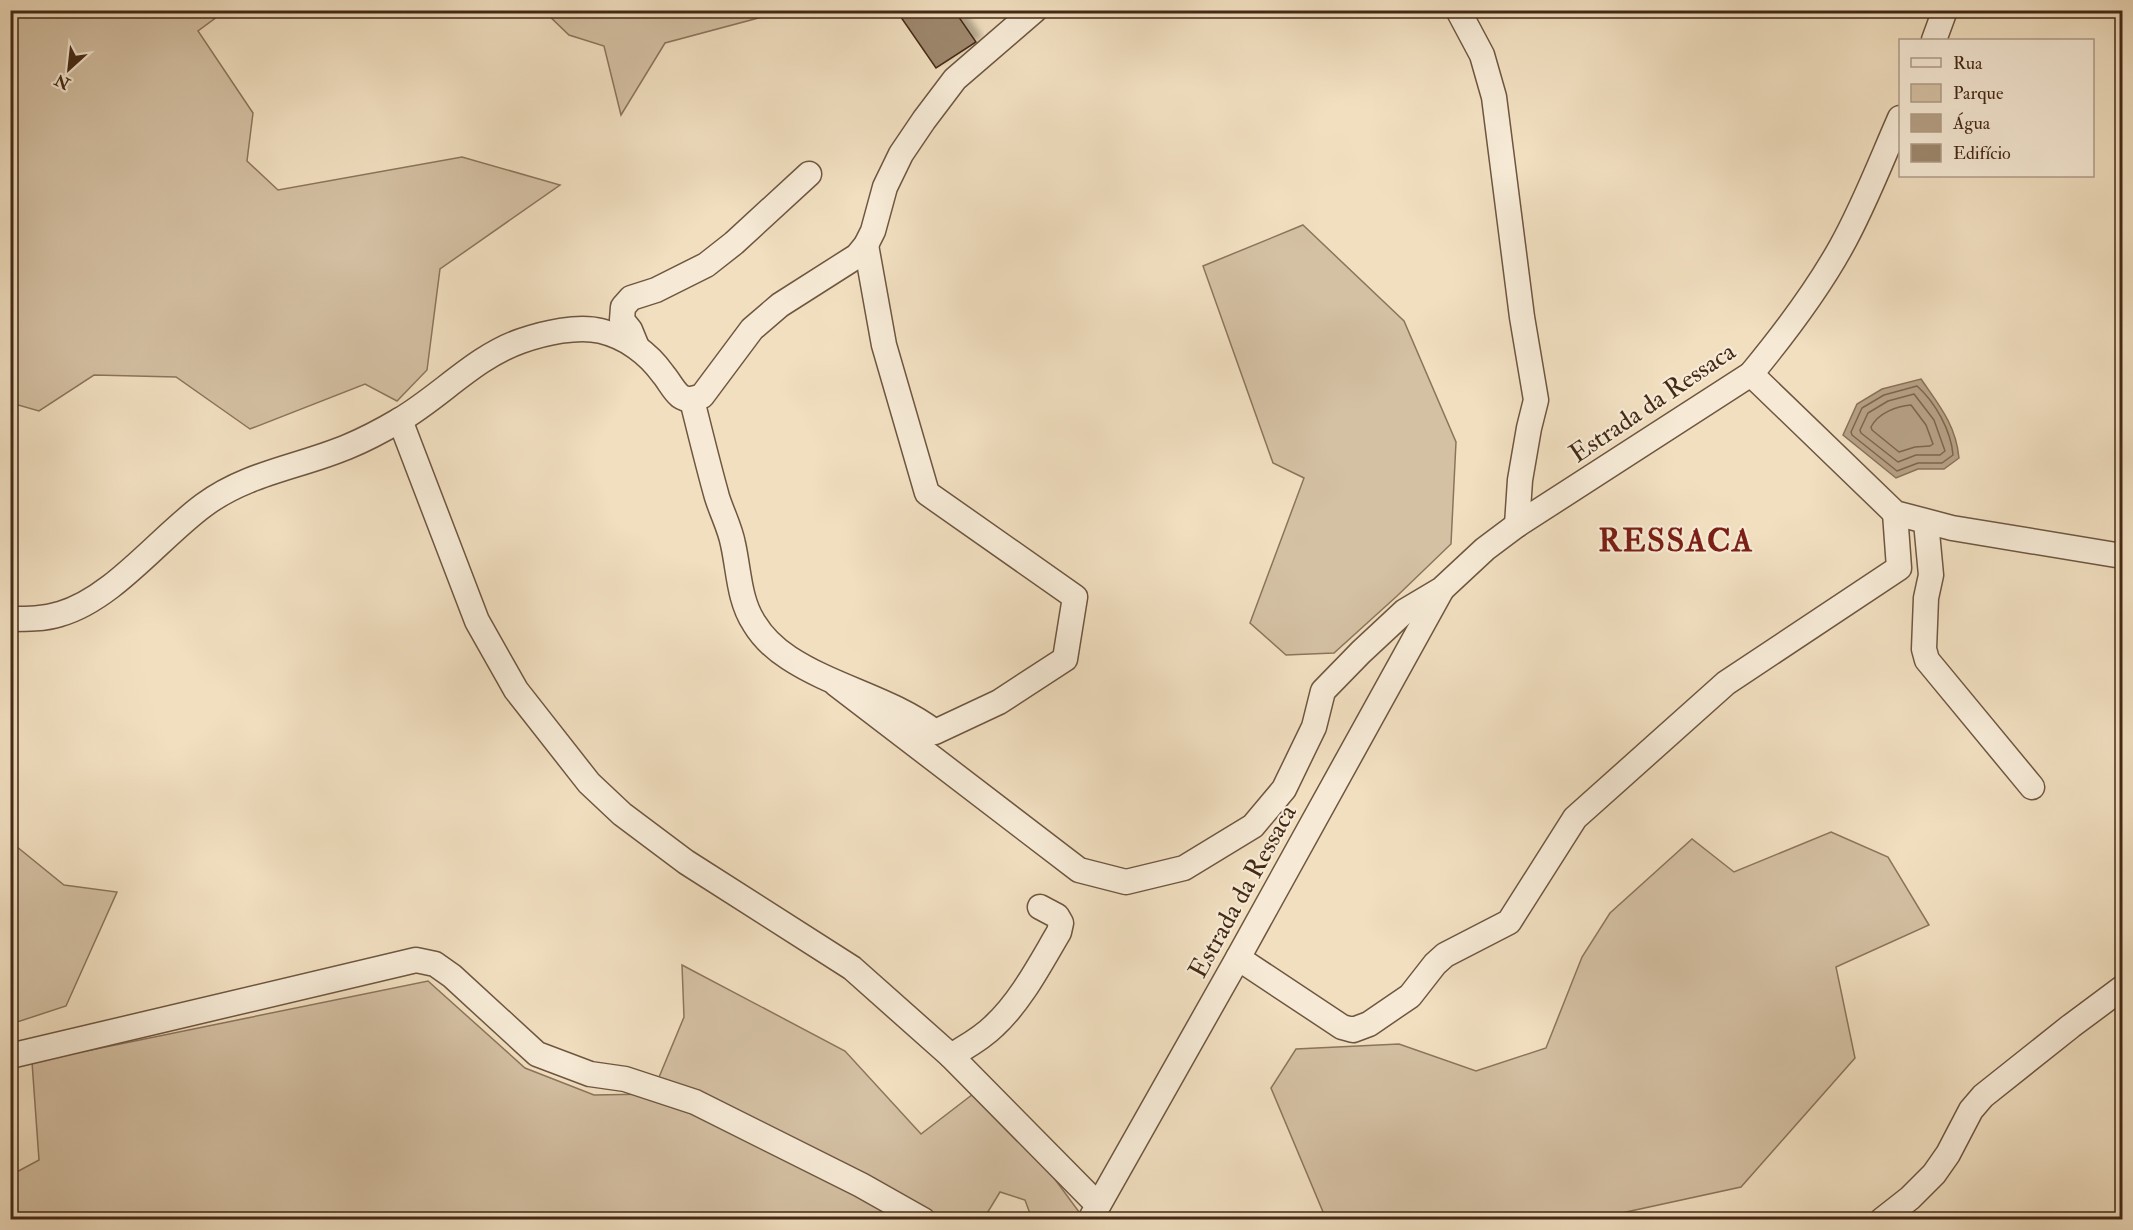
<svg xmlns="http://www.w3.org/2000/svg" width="2133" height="1230" font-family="'IM FELL Double Pica',serif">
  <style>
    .green { fill: #d4c0a3; stroke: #8c745c; stroke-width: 1.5 }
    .water { fill: #b6a186; stroke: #887159; stroke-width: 1.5 }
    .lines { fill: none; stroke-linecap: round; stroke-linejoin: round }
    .shore { stroke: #7d654e; stroke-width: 1.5 }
    .building { fill: #9e886e; stroke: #442915; stroke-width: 1.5; filter: url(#shadow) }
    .minor-casing { stroke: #6f5640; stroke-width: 27 }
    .minor { stroke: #f6ead6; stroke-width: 24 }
    .labels { text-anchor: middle; stroke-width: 4.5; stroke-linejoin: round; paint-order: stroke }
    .street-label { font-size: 26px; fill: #442915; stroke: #f6ead6 }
    .district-label { font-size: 32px; font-weight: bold; letter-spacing: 1.5px; fill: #7a1f14; stroke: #f6ead6 }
  </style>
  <defs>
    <filter id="shadow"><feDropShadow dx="5.5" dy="-5.5" stdDeviation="3" flood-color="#0004"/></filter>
  </defs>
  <rect width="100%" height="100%" fill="#f1dfc0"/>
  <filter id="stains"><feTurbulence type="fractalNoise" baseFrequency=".00333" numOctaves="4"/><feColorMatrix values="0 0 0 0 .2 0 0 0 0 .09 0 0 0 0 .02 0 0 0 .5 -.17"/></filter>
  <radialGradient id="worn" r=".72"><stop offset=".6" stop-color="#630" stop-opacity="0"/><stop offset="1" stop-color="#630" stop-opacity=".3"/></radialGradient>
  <g class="green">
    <path d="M10 11H225L198 31 253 113 247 161 278 190 462 157 560 185 440 269 427 370 397 401 365 384 250 429 176 377 94 375 39 411 11 403Z"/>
    <path d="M544 11H766L762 17 665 43 621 115 604 46 569 35Z"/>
    <path d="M1303 225 1404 321 1456 442 1451 544 1397 596 1334 653 1286 655 1250 623 1304 478 1273 463 1203 266Z"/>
    <path d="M1831 832 1888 857 1929 925 1836 967 1855 1058 1741 1187 1594 1219H1326L1271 1088 1296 1049 1399 1044 1476 1071 1546 1048 1582 957 1610 913 1692 839 1734 872Z"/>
    <path d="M11 842 64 885 117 892 66 1006 11 1024Z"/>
    <path d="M682 965 845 1051 921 1134 977 1091 1040 1159 1082 1216 1080 1219H1032L1025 1200 1000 1192 983 1220H831L828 1213 795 1220H11V1175L39 1160 32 1062 428 981 525 1068 594 1095 652 1094 684 1017Z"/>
  </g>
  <path class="water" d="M1921 379C1939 405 1956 425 1959 458L1944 469H1918L1896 478 1843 435 1857 404 1882 389Z"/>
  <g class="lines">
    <g class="shore">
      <path d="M1917 386C1935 402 1951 430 1953 455L1942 463H1918L1897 471 1852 435 1851 432 1862 408 1884 395Z"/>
      <path d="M1914 394 1934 420 1945 451 1940 455H1916L1898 462 1861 433 1860 430 1868 413 1888 401Z"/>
      <path d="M1911 405 1926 425 1933 444 1930 446 1915 447 1899 452 1872 430 1871 427C1878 413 1897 406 1911 405Z"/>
    </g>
  </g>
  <path class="building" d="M896 10H954L976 42 936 68Z"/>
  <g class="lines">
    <g class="minor-casing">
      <g id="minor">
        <path d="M1458 10 1482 55 1494 97 1522 317 1536 400 1529 428 1520 480 1517 525"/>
        <path d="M1934 40 1945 10"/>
        <path d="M637 347 630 330 622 320 623 307 631 298 656 290 706 265 734 243 809 174"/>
        <path d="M1751 374 1895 513 1952 528 2122 556"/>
        <path d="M692 400C700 432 708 465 717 497 722 513 730 528 733 544 739 571 739 600 754 623 763 638 775 649 789 658 835 688 892 699 935 732L999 702 1065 659 1075 597 927 493 884 345 866 245"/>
        <path d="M400 420 477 621 516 690 589 783 622 814 686 862 852 968 951 1056C967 1046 981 1039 994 1026 1021 1001 1040 964 1059 932L1061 923 1057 916 1040 907"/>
        <path d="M1926 522 1931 575 1926 598 1924 649 1927 660 2032 787"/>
        <path d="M10 619C27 619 44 619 60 614 113 599 160 537 204 505 247 473 299 467 347 447 364 440 383 430 400 420 441 396 475 357 521 341 544 333 578 325 601 331 626 337 648 353 663 374 669 381 673 390 680 396 687 401 694 399 702 396L752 329 780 305 857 256 866 245 873 231 885 187 901 154 924 120 955 79 1035 10"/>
        <path d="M836 684 1079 870 1126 882 1184 868 1253 826 1284 789 1314 727 1323 691 1361 652 1405 611 1442 589 1485 549 1517 525 1751 374C1784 334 1816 292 1841 247 1864 206 1881 161 1900 118"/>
        <path d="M1238 958 1342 1027 1353 1030 1369 1024 1410 996 1435 964 1445 955 1509 922 1575 818 1726 683 1899 568 1895 513"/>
        <path d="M10 1056 416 960 435 964 452 976 537 1054 590 1074 625 1079 695 1102 861 1185 923 1220"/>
        <path d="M951 1056 1098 1205"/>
        <path d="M1090 1220 1238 958 1441 591"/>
        <path d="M1882 1220 1910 1198 1934 1174 1948 1154 1971 1110 1983 1096 2071 1026 2122 988"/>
      </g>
    </g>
    <use href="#minor" class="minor"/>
  </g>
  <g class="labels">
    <g class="street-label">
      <text transform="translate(1652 402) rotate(-34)" y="9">Estrada da Ressaca</text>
      <text transform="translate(1242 891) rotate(-61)" y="9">Estrada da Ressaca</text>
    </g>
    <g class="district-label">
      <text x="1676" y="551">RESSACA</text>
    </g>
  </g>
  <rect width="2133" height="1230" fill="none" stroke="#f1dfc0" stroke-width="36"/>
  <rect x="12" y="12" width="2109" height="1206" fill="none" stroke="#442915" stroke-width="3"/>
  <rect x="18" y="18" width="2097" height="1194" fill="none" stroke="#442915" stroke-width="1.5"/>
  <rect x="1899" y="39" width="195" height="138" fill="#f6ead6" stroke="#af9d89" stroke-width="1.5"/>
  <rect x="1911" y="58" width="30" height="9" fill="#f6ead6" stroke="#af9d89" stroke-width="1.5"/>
  <text x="1953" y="69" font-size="18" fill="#442915">Rua</text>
  <rect x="1911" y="84" width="30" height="18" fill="#d4c0a3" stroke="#af9d89" stroke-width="1.5"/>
  <text x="1953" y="99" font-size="18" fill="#442915">Parque</text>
  <rect x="1911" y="114" width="30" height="18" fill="#b6a186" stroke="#af9d89" stroke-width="1.5"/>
  <text x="1953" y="129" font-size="18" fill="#442915">Água</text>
  <rect x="1911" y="144" width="30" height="18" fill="#9e886e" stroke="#af9d89" stroke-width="1.5"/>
  <text x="1953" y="159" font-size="18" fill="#442915">Edifício</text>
  <g transform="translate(69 69) rotate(207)" stroke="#f6ead6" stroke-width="4.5" paint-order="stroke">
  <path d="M0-4.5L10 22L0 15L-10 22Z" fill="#442915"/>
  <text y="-9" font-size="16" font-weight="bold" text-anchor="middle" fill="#442915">N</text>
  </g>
  <rect width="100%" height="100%" filter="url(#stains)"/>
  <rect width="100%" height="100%" fill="url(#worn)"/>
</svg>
